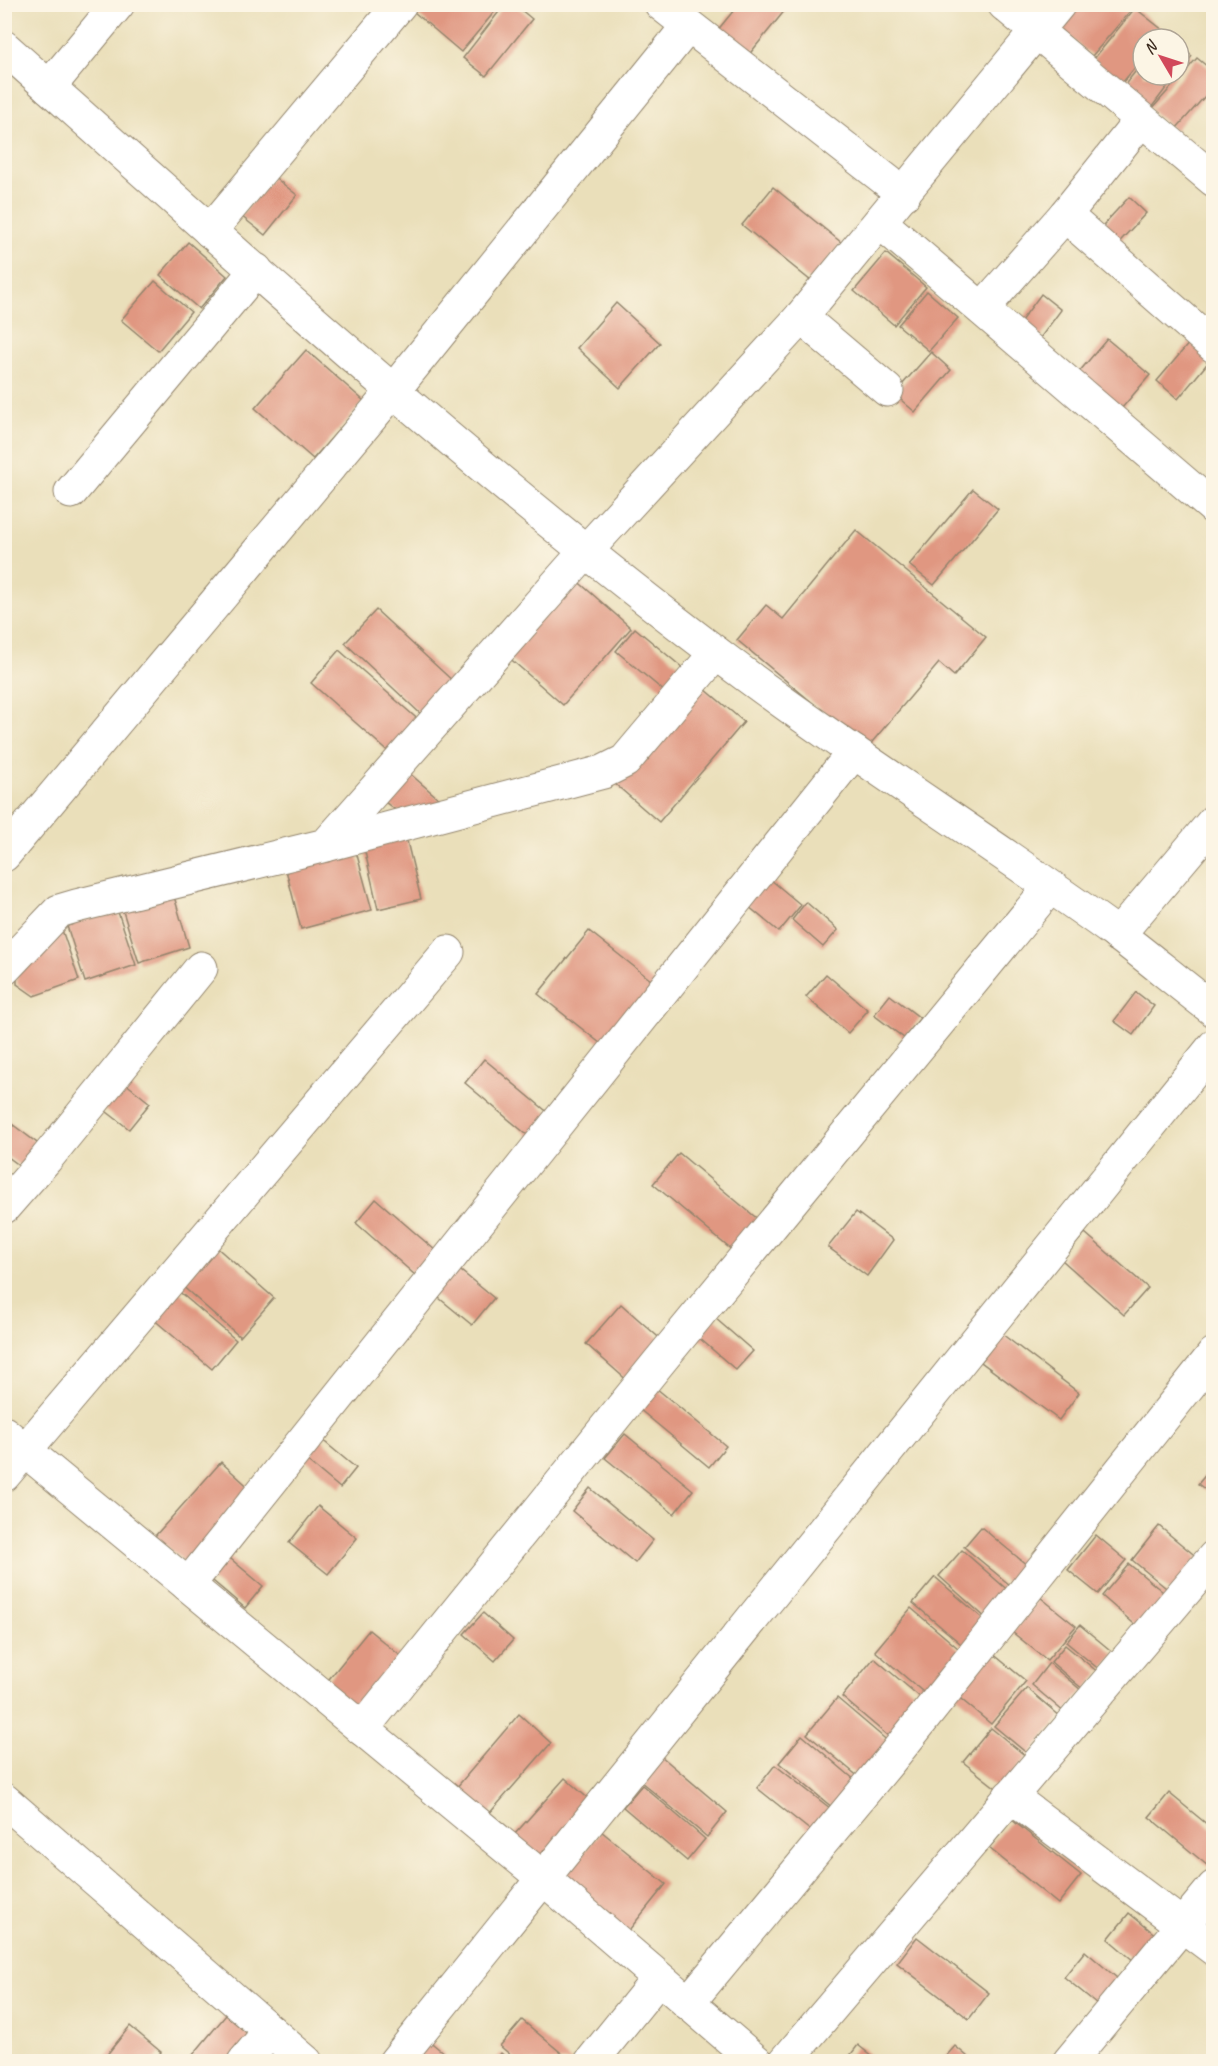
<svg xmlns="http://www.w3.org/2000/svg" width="1218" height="2066" font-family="Caveat,sans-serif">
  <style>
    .building { fill: #e09781 }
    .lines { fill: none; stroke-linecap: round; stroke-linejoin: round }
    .minor-casing { stroke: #92846c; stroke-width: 35 }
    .minor { stroke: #fff; stroke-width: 33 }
  </style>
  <rect width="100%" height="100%" fill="#fcf5e5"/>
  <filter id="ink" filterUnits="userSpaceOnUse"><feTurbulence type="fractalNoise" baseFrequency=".0167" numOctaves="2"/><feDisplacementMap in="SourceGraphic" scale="12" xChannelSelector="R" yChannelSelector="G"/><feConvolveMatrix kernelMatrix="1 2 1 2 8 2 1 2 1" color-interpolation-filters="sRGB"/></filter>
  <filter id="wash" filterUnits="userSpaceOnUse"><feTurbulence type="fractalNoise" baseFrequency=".008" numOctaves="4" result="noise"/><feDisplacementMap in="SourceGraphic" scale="24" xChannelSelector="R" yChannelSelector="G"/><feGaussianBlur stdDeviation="1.35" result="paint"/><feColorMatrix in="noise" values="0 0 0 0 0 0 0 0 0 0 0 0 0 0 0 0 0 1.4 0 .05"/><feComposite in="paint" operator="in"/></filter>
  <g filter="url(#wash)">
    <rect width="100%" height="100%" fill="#eadfba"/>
    <g id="blocks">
      <g class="building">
        <path d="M421 4H489L496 10 461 52 414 12Z"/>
        <path d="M505 4H514L532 19 486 76 463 58Z"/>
        <path d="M739 4H790L743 62 712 37Z"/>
        <path d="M1076 4H1136L1092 56 1057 27Z"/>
        <path d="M1135 8 1164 31 1158 39H1143V58L1122 83 1093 60Z"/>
        <path d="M1179 46 1192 56 1179 72Z"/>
        <path d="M1197 58 1214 72V86L1175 130 1151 110Z"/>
        <path d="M1143 62V75H1176L1151 108 1123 87Z"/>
        <path d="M273 176 297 195 265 235 241 216Z"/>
        <path d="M773 187 842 243 811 281 742 225Z"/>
        <path d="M1129 197 1146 213 1111 251 1093 236Z"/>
        <path d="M188 242 227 276 199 309 160 275Z"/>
        <path d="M886 253 926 287 894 325 854 291Z"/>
        <path d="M155 281 191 312 158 351 121 320Z"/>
        <path d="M927 291 958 318 929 351 898 325Z"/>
        <path d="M1041 294 1061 310 1032 349 1012 333Z"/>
        <path d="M616 303 660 343 620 388 577 348Z"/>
        <path d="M1107 339 1150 375 1116 415 1073 379Z"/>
        <path d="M1190 342 1211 359 1178 399 1157 381Z"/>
        <path d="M306 350 364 401 313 459 255 408Z"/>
        <path d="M931 352 951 370 915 412 894 394Z"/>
        <path d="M973 489 998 509 934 585 909 565Z"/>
        <path d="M856 530 986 637 954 676 939 663 867 748 737 640 766 605 783 619Z"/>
        <path d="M574 578 631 628 563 705 506 655Z"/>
        <path d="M376 610 456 684 425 718 345 643Z"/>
        <path d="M635 628 690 674 671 697 616 651Z"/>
        <path d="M339 650 422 723 393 756 311 683Z"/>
        <path d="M699 684 744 722 659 822 614 783Z"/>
        <path d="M408 772 446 805 409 820 385 802Z"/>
        <path d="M405 833 421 899 378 909 363 843Z"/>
        <path d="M354 844 372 910 301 929 284 862Z"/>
        <path d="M764 874 801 905 779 932 742 901Z"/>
        <path d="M173 893 189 947 139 963 122 908Z"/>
        <path d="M806 902 838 930 823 947 792 920Z"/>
        <path d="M117 909 136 965 85 982 67 926Z"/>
        <path d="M62 930 79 980 34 996 17 984V971Z"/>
        <path d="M589 931 661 988 610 1051 538 994Z"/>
        <path d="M826 974 868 1010 848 1033 806 997Z"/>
        <path d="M1136 992 1154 1006 1133 1035 1114 1021Z"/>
        <path d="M890 995 920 1018 904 1038 874 1015Z"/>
        <path d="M484 1059 551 1115 532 1139 465 1083Z"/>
        <path d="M120 1079 150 1103 129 1129 98 1105Z"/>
        <path d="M4 1118 41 1146 23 1168 4 1154Z"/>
        <path d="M679 1153 766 1226 740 1257 653 1184Z"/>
        <path d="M376 1199 436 1251 415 1275 356 1223Z"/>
        <path d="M856 1212 893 1240 867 1276 828 1247Z"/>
        <path d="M1085 1233 1148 1288 1124 1315 1062 1260Z"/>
        <path d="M214 1245 274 1298 240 1337 180 1284Z"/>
        <path d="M456 1267 494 1298 472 1325 434 1294Z"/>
        <path d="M176 1289 236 1340 212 1369 152 1318Z"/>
        <path d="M621 1304 665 1343 630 1383 586 1344Z"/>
        <path d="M715 1318 753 1351 736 1370 698 1337Z"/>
        <path d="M1002 1334 1079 1393 1059 1420 981 1362Z"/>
        <path d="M656 1388 726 1446 709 1467 639 1409Z"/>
        <path d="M625 1434 693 1490 674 1514 605 1458Z"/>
        <path d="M320 1438 356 1468 340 1488 304 1458Z"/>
        <path d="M221 1462 255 1493 189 1566 155 1536Z"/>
        <path d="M1214 1465V1496L1198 1484Z"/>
        <path d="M590 1488 653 1540 635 1563 572 1511Z"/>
        <path d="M318 1506 357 1538 328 1574 289 1543Z"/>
        <path d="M1159 1526 1198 1558 1171 1592 1132 1560Z"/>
        <path d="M981 1527 1033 1570 1016 1590 964 1547Z"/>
        <path d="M1096 1535 1126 1560 1098 1594 1068 1570Z"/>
        <path d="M962 1550 1011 1593 988 1620 939 1576Z"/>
        <path d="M225 1554 263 1586 245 1608 207 1576Z"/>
        <path d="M1129 1564 1168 1596 1140 1629 1102 1596Z"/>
        <path d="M935 1577 989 1624 967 1649 913 1603Z"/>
        <path d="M1040 1597 1076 1626 1047 1660 1012 1632Z"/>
        <path d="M911 1608 965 1654 929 1697 875 1651Z"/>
        <path d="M483 1613 513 1640 495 1661 464 1634Z"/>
        <path d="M1080 1625 1115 1654 1101 1671 1066 1642Z"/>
        <path d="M369 1630 403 1658 360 1712 325 1684Z"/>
        <path d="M1065 1645 1099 1673 1085 1691 1051 1662Z"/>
        <path d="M992 1653 1026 1681 991 1724 956 1695Z"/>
        <path d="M874 1658 927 1703 895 1742 842 1697Z"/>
        <path d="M1049 1663 1082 1691 1065 1713 1032 1685Z"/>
        <path d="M1027 1688 1061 1717 1029 1755 994 1726Z"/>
        <path d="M837 1698 890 1743 860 1778 807 1734Z"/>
        <path d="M519 1714 551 1743 488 1815 456 1788Z"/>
        <path d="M991 1728 1027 1757 1000 1791 963 1762Z"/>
        <path d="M802 1735 862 1786 839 1813 779 1763Z"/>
        <path d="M661 1756 727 1812 707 1837 640 1781Z"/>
        <path d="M775 1765 835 1812 816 1835 757 1788Z"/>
        <path d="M565 1778 592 1802 543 1860 514 1835Z"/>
        <path d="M642 1785 705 1839 687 1861 623 1807Z"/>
        <path d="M1169 1793 1214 1830V1871L1149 1817Z"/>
        <path d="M1012 1820 1081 1875 1058 1904 989 1848Z"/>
        <path d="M601 1831 666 1884 625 1935 559 1882Z"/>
        <path d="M1129 1913 1163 1941 1141 1967 1108 1939Z"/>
        <path d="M917 1937 989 1993 969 2019 897 1963Z"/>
        <path d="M1085 1951 1123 1983 1102 2008 1064 1977Z"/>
        <path d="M226 2015 257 2042 241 2062H187Z"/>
        <path d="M522 2020 572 2062H519L500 2046Z"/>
        <path d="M130 2026 161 2052 153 2062H101Z"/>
        <path d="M421 2034 445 2054 439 2062H398Z"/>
        <path d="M858 2045 879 2062H845Z"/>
        <path d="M955 2046 974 2062H941Z"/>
        <path d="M501 2053 511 2062H494Z"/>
      </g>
    </g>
  </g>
  <g filter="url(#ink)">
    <use href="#blocks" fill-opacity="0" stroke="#92846c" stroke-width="1.5"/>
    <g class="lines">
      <g class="minor-casing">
        <g id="minor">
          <path d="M661 4 904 194"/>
          <path d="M1004 4 1214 180"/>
          <path d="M4 47C236 254 467 464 715 652 845 751 984 837 1116 933 1149 958 1181 985 1214 1010"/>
          <path d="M49 87 118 4"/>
          <path d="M1065 215 1214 346"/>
          <path d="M880 222 1214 508"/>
          <path d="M210 231 400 4"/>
          <path d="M982 309 1065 215 1141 120"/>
          <path d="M801 317 887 390"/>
          <path d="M71 492 256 270"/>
          <path d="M326 845 586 551 801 317 1059 4"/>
          <path d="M4 855 393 391 688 26"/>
          <path d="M1118 935 1214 821"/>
          <path d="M4 969 59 911 76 906 326 845 603 772 625 761 716 653"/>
          <path d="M4 1207 46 1159 201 968"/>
          <path d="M4 1433 543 1878 757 2062"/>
          <path d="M4 1475 448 952"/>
          <path d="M188 1585 854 752"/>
          <path d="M362 1729 659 1362 1050 887"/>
          <path d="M1010 1796 1214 1949"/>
          <path d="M4 1800 306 2062"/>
          <path d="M688 2003 891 1759 1214 1354"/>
          <path d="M244 2062 270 2031"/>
          <path d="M395 2062 1214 1046"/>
          <path d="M591 2062 658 1979"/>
          <path d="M785 2062 1214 1557"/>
          <path d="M1069 2062 1214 1887"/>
        </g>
      </g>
      <use href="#minor" class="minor"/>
    </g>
  </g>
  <rect width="1218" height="2066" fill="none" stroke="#fcf5e5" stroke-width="24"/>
  <g transform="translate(1161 57) rotate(309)"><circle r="28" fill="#fcf5e5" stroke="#afa495" stroke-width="1.5"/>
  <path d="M0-4.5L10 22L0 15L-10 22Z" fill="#d1495b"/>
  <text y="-9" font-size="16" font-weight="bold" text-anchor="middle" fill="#3b2a1e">N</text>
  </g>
</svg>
